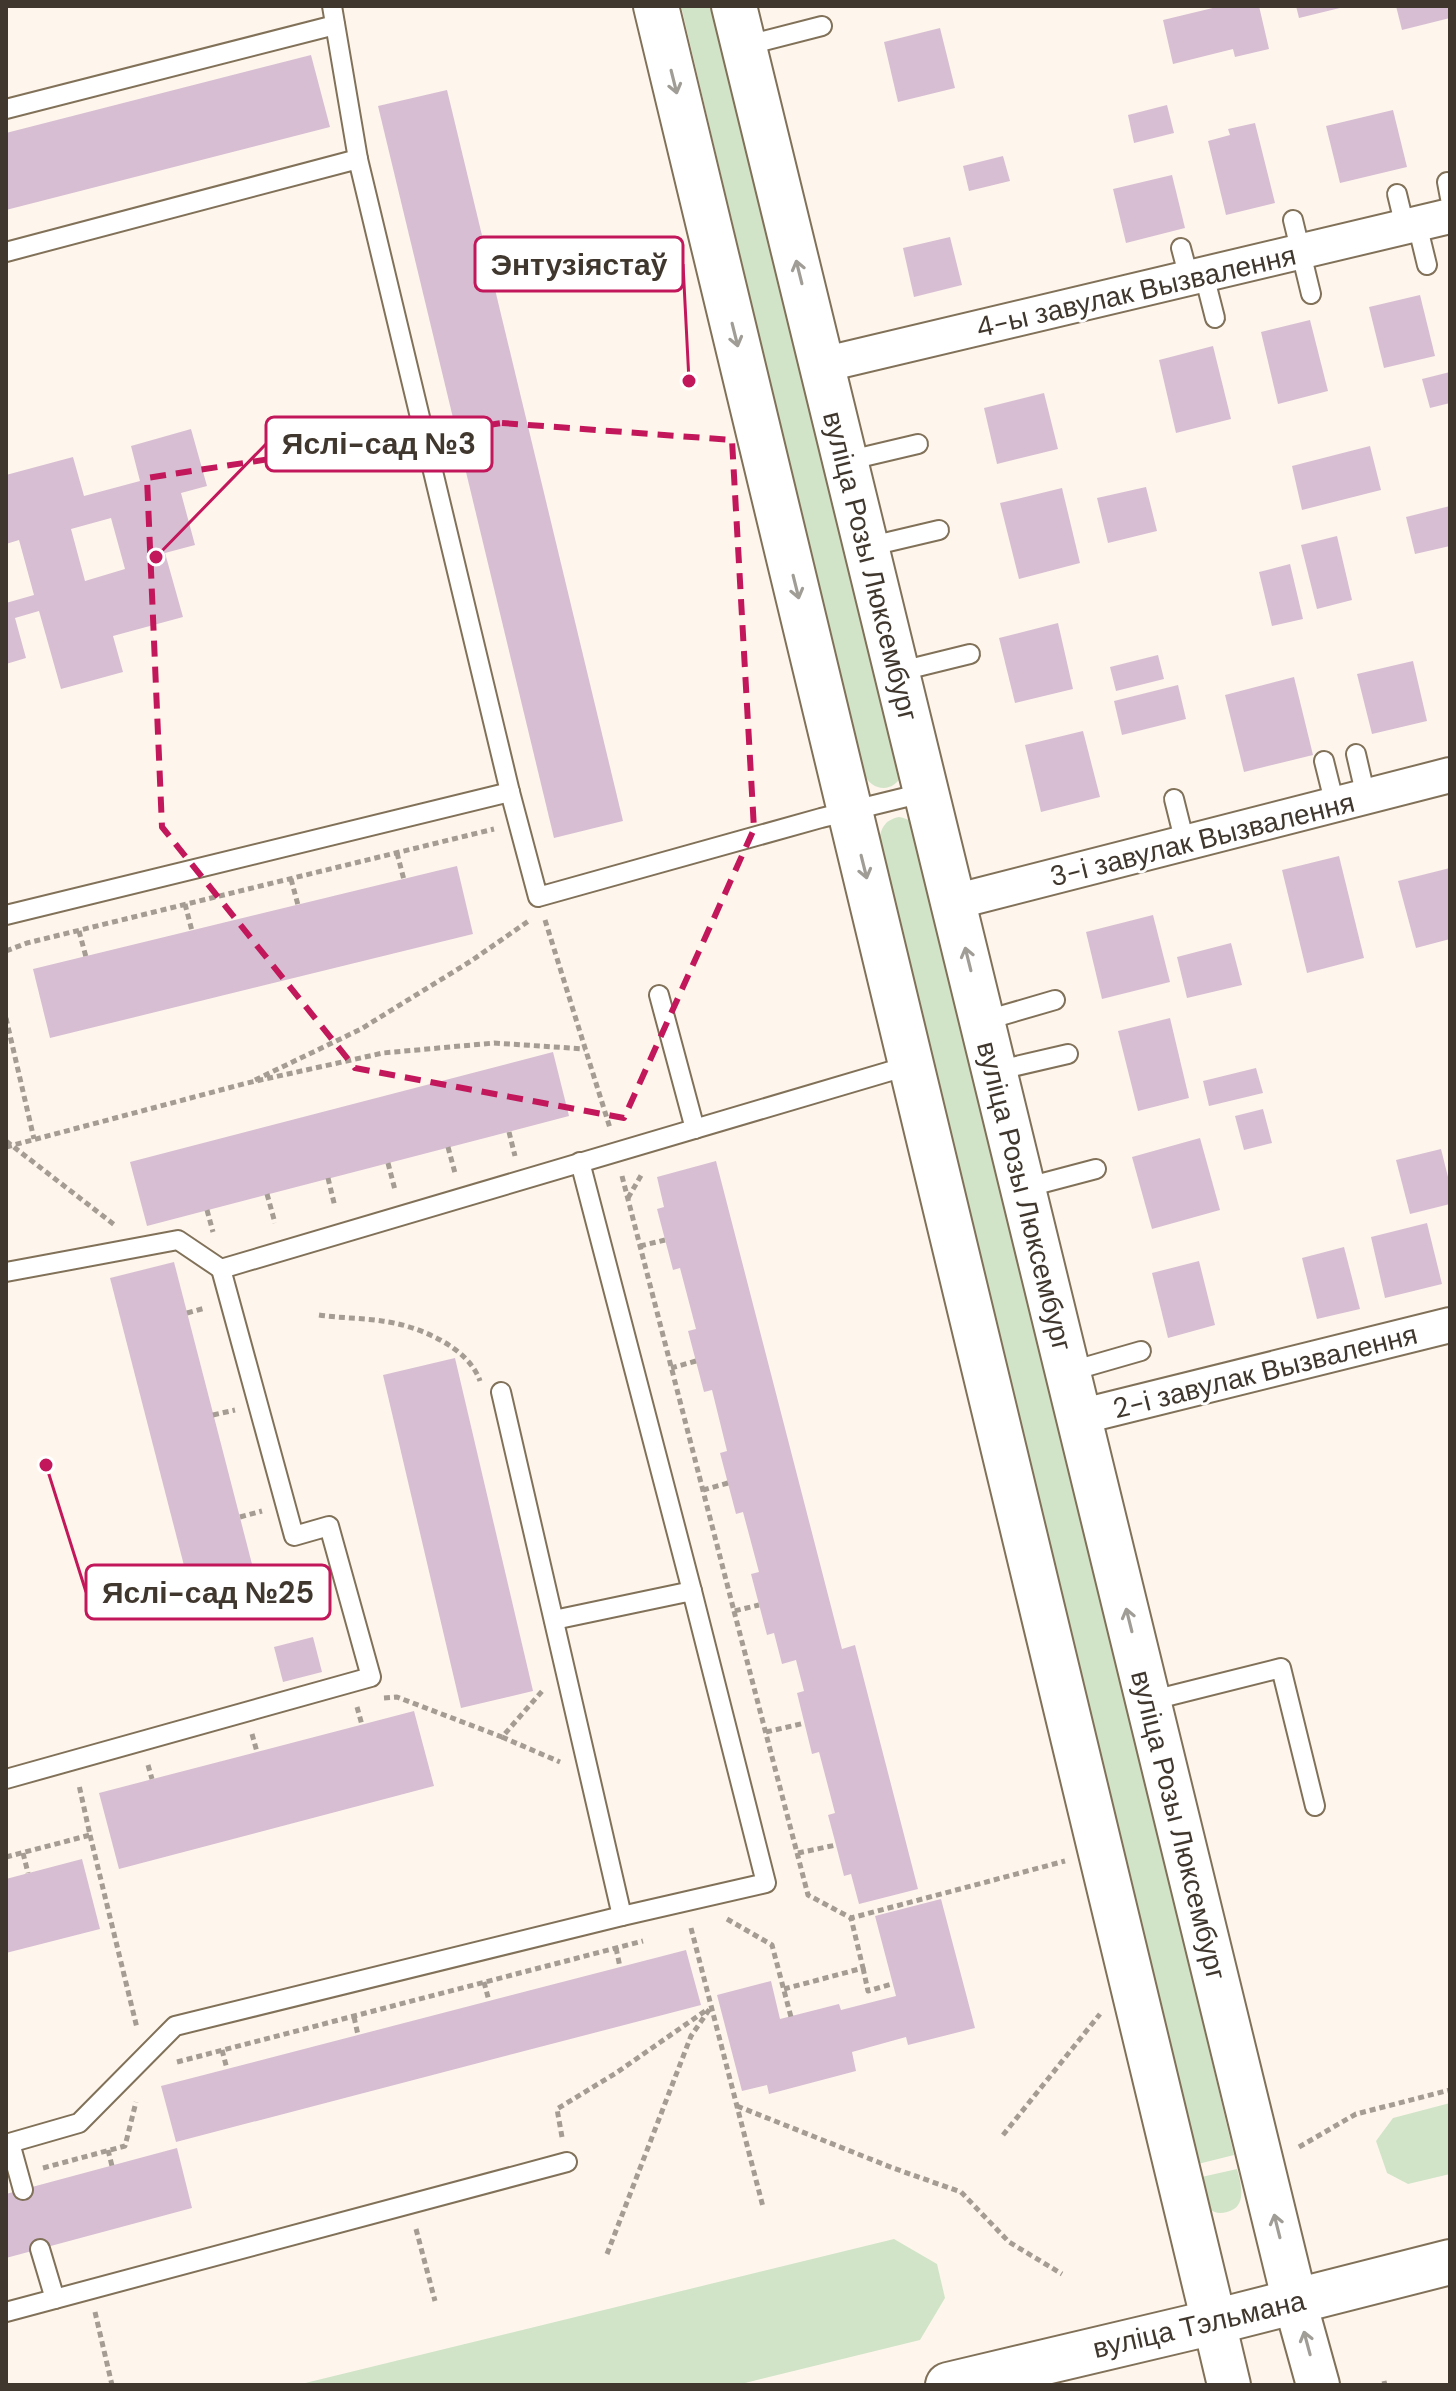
<svg xmlns="http://www.w3.org/2000/svg" width="1456" height="2391" font-family="'DM Sans',sans-serif">
  <style>
    .green { fill: #d1e4c8 }
    .building { fill: #d7bed3; fill-rule: evenodd }
    .lines { fill: none; stroke-linecap: round; stroke-linejoin: round }
    .service-casing { stroke: #817159; stroke-width: 22 }
    .minor-casing { stroke: #817159; stroke-width: 38 }
    .tertiary-casing { stroke: #817159; stroke-width: 46 }
    .secondary-casing { stroke: #817159; stroke-width: 48 }
    .path { stroke: #a59d93; stroke-width: 5; stroke-dasharray: 6 4; stroke-linecap: butt }
    .service { stroke: #fff; stroke-width: 18 }
    .minor { stroke: #fff; stroke-width: 34 }
    .tertiary { stroke: #fff; stroke-width: 42 }
    .secondary { stroke: #fff; stroke-width: 44 }
    .oneway { stroke: #a09c96 }
    .marked { fill: none; stroke: #c2185b; stroke-width: 6; stroke-dasharray: 16 10; stroke-linejoin: round }
    .labels { text-anchor: middle; stroke-width: 6; stroke-linejoin: round; paint-order: stroke }
    .street-label { font-size: 28px; fill: #40382e; stroke: #fff }
    .leader { fill: none; stroke: #c2185b; stroke-width: 3 }
    .callout-dot { fill: #c2185b; stroke: #fff; stroke-width: 3 }
    .callout { fill: #fff; stroke: #c2185b; stroke-width: 3 }
    .callout-label { font-size: 30px; text-anchor: middle; font-weight: bold; fill: #40382e }
  </style>
  <rect width="100%" height="100%" fill="#fef6ec"/>
  <g class="green">
    <path d="M681 6H723L903 773C894 793 873 793 863 773Z"/>
    <path d="M899 817C910 819 915 823 920 833L1234 2155 1194 2165 879 843C880 828 885 820 899 817Z"/>
    <path d="M1450 2103V2174L1408 2184 1387 2173 1376 2141 1393 2118Z"/>
    <path d="M1237 2169C1241 2184 1248 2207 1227 2212 1220 2214 1213 2213 1209 2208 1202 2201 1200 2187 1197 2178Z"/>
    <path d="M894 2239 937 2264 945 2298 920 2340 737 2385H297Z"/>
  </g>
  <g class="building">
    <path d="M1221 6H1259L1269 49 1235 57 1233 49 1173 64 1163 20Z"/>
    <path d="M1296 6H1344V7L1299 18Z"/>
    <path d="M1396 6H1450V18L1402 30Z"/>
    <path d="M940 28 955 88 898 102 884 42Z"/>
    <path d="M311 55 330 127 6 210V133Z"/>
    <path d="M447 90 623 821 554 838 378 106Z"/>
    <path d="M1167 105 1174 133 1134 143 1128 115Z"/>
    <path d="M1393 110 1407 167 1340 183 1326 126Z"/>
    <path d="M1255 123 1275 203 1226 215 1208 141 1230 135 1228 129Z"/>
    <path d="M1003 156 1010 181 969 191 963 166Z"/>
    <path d="M1172 175 1185 228 1126 243 1113 189Z"/>
    <path d="M950 237 962 285 914 297 903 248Z"/>
    <path d="M1420 295 1435 356 1384 368 1369 307Z"/>
    <path d="M1310 320 1328 391 1278 404 1261 332Z"/>
    <path d="M1213 346 1231 419 1176 433 1159 360Z"/>
    <path d="M1450 372V403L1430 408 1422 379Z"/>
    <path d="M1044 393 1058 449 997 464 984 408Z"/>
    <path d="M191 429 207 486 181 493 195 545 165 553 183 617 113 636 123 672 61 689 39 611 15 618 26 658 6 664V603L34 595 19 540 6 544V475L73 457 84 496 140 481 131 446ZM111 518 125 569 85 581 71 529Z"/>
    <path d="M1370 446 1381 490 1302 510 1292 466Z"/>
    <path d="M1146 487 1157 531 1108 543 1097 498Z"/>
    <path d="M1062 488 1080 563 1019 579 1000 503Z"/>
    <path d="M1450 506V546L1415 554 1406 517Z"/>
    <path d="M1337 536 1352 600 1317 609 1301 545Z"/>
    <path d="M1290 564 1303 619 1272 626 1259 572Z"/>
    <path d="M1058 623 1073 689 1015 703 999 638Z"/>
    <path d="M1158 655 1164 679 1116 691 1110 667Z"/>
    <path d="M1413 661 1427 721 1372 734 1357 674Z"/>
    <path d="M1294 677 1313 755 1244 772 1225 695Z"/>
    <path d="M1178 685 1186 719 1122 735 1114 701Z"/>
    <path d="M1083 731 1100 797 1041 812 1025 745Z"/>
    <path d="M1339 856 1364 958 1307 973 1282 870Z"/>
    <path d="M457 866 473 934 50 1038 33 969Z"/>
    <path d="M1450 868V939L1416 948 1398 881Z"/>
    <path d="M1153 915 1170 982 1102 999 1086 932Z"/>
    <path d="M1231 943 1242 985 1187 998 1177 957Z"/>
    <path d="M1170 1018 1189 1098 1138 1111 1118 1031Z"/>
    <path d="M553 1052 569 1116 147 1226 130 1162Z"/>
    <path d="M1256 1068 1263 1093 1209 1106 1203 1081Z"/>
    <path d="M1263 1109 1272 1143 1244 1150 1235 1116Z"/>
    <path d="M1200 1138 1220 1210 1152 1229 1132 1157Z"/>
    <path d="M1441 1149 1450 1185V1204L1410 1214 1396 1160Z"/>
    <path d="M716 1161 842 1649 855 1645 918 1889 859 1904 851 1874 844 1876 836 1845 828 1815 835 1813 819 1752 812 1754 797 1693 804 1691 796 1660 782 1664 774 1633 767 1635 751 1574 759 1572 743 1512 736 1514 720 1453 727 1451 712 1390 704 1392 688 1331 696 1329 680 1268 673 1270 657 1209 664 1207 657 1177Z"/>
    <path d="M1427 1223 1442 1284 1385 1298 1371 1237Z"/>
    <path d="M1344 1247 1360 1309 1317 1319 1302 1258Z"/>
    <path d="M1199 1261 1215 1325 1168 1338 1152 1273Z"/>
    <path d="M174 1262 253 1568 189 1585 110 1278Z"/>
    <path d="M455 1358 533 1691 461 1708 383 1375Z"/>
    <path d="M313 1637 322 1672 283 1682 274 1647Z"/>
    <path d="M414 1711 434 1786 119 1869 99 1793Z"/>
    <path d="M82 1859 100 1929 6 1953V1879Z"/>
    <path d="M941 1899 975 2028 908 2045 906 2037 852 2052 856 2071 769 2094 767 2085 742 2091 717 1995 771 1981 780 2019 839 2004 841 2010 896 1996 875 1916Z"/>
    <path d="M686 1950 701 2005 176 2142 161 2086Z"/>
    <path d="M177 2148 192 2208 6 2258V2194Z"/>
  </g>
  <g class="lines">
    <g class="service-casing">
      <g id="service">
        <path d="M332 6 358 159"/>
        <path d="M744 46 822 26"/>
        <path d="M6 109 335 25"/>
        <path d="M1447 182 1450 198"/>
        <path d="M1397 194 1405 227"/>
        <path d="M1293 220 1311 294"/>
        <path d="M1417 224 1427 265"/>
        <path d="M1181 248 1189 278"/>
        <path d="M6 252 358 159 510 792 538 897 821 818 927 792"/>
        <path d="M1204 275 1215 318"/>
        <path d="M846 461 918 444"/>
        <path d="M867 547 939 530"/>
        <path d="M897 672 970 654"/>
        <path d="M1356 754 1366 797"/>
        <path d="M1324 761 1335 805"/>
        <path d="M1174 799 1185 843"/>
        <path d="M6 915 510 792"/>
        <path d="M659 995 695 1129"/>
        <path d="M983 1021 1055 1000"/>
        <path d="M995 1071 1068 1054"/>
        <path d="M580 1162 692 1591"/>
        <path d="M1024 1188 1096 1169"/>
        <path d="M6 1272 178 1240 221 1269"/>
        <path d="M1068 1372 1141 1351"/>
        <path d="M501 1392 622 1916"/>
        <path d="M1149 1701 1281 1668 1315 1806"/>
        <path d="M6 1779 371 1677 329 1526 294 1536 221 1269 911 1065"/>
        <path d="M10 2143 23 2190"/>
        <path d="M6 2144 79 2123 175 2026 622 1916 766 1883 692 1591 554 1620"/>
        <path d="M40 2249 55 2299"/>
        <path d="M6 2312 567 2162"/>
      </g>
    </g>
    <g class="minor-casing">
      <g id="minor">
        <path d="M822 365 1450 216"/>
        <path d="M954 902 1450 775"/>
        <path d="M1079 1417 1450 1325"/>
      </g>
    </g>
    <g class="tertiary-casing">
      <g id="tertiary">
        <path d="M1295 2302 1318 2385"/>
        <path d="M1214 2322 1229 2385"/>
      </g>
    </g>
    <g class="secondary-casing">
      <g id="secondary">
        <path d="M656 6 1214 2322"/>
        <path d="M734 6 1295 2302"/>
        <path d="M948 2385 1214 2322 1450 2262"/>
      </g>
    </g>
    <g class="path">
      <path d="M397 853 404 880"/>
      <path d="M291 879 298 905"/>
      <path d="M185 904 192 931"/>
      <path d="M545 920 610 1128"/>
      <path d="M79 931 86 957"/>
      <path d="M6 951 27 943 494 829"/>
      <path d="M6 1018 34 1139"/>
      <path d="M255 1080 361 1029 471 961 530 920"/>
      <path d="M509 1132 515 1156"/>
      <path d="M6 1141 116 1226"/>
      <path d="M6 1147 247 1083 383 1053 494 1043 585 1049"/>
      <path d="M448 1147 455 1173"/>
      <path d="M388 1163 395 1190"/>
      <path d="M622 1176 734 1611 759 1605"/>
      <path d="M328 1178 335 1207"/>
      <path d="M267 1194 275 1223"/>
      <path d="M628 1198 643 1172"/>
      <path d="M207 1210 213 1232"/>
      <path d="M640 1246 665 1240"/>
      <path d="M187 1313 205 1308"/>
      <path d="M319 1315C340 1318 361 1318 382 1321 416 1325 468 1346 480 1381"/>
      <path d="M671 1368 696 1361"/>
      <path d="M213 1415 235 1410"/>
      <path d="M703 1490 728 1483"/>
      <path d="M240 1517 262 1511"/>
      <path d="M734 1611 808 1895 851 1918 1065 1861"/>
      <path d="M384 1698 397 1697 502 1737 544 1689"/>
      <path d="M357 1707 362 1725"/>
      <path d="M766 1732 805 1723"/>
      <path d="M252 1734 257 1752"/>
      <path d="M502 1737 560 1762"/>
      <path d="M148 1765 152 1779"/>
      <path d="M90 1835 137 2028"/>
      <path d="M23 1853 28 1873"/>
      <path d="M798 1853 836 1845"/>
      <path d="M6 1857 90 1835 79 1785"/>
      <path d="M727 1919 772 1945 791 2017"/>
      <path d="M691 1928 763 2207"/>
      <path d="M616 1948 620 1967"/>
      <path d="M863 1968 868 1991 892 1984"/>
      <path d="M484 1982 489 2001"/>
      <path d="M784 1989 863 1968 851 1918"/>
      <path d="M354 2017 358 2035"/>
      <path d="M222 2050 227 2069"/>
      <path d="M177 2062 643 1941"/>
      <path d="M737 2106 893 2168 961 2192 1009 2242 1062 2274"/>
      <path d="M1003 2135 1100 2014"/>
      <path d="M562 2137 557 2109 616 2073 708 2009"/>
      <path d="M1299 2147 1356 2114 1450 2090"/>
      <path d="M108 2150 112 2166"/>
      <path d="M43 2168 125 2146 136 2102"/>
      <path d="M416 2229 435 2301"/>
      <path d="M607 2254 691 2036 711 2007"/>
      <path d="M95 2312 112 2385"/>
      <path d="M1384 2381 1385 2385"/>
    </g>
    <use href="#service" class="service"/>
    <use href="#minor" class="minor"/>
    <use href="#tertiary" class="tertiary"/>
    <use href="#secondary" class="secondary"/>
  </g>
  <defs><path id="oneway-shaft" d="M-6 0H5M1.5-3L5.5 0L1.5 3" fill="none" stroke-width="1.6" stroke-linecap="round" stroke-linejoin="round" transform="scale(2)"/></defs>
  <g class="oneway">
    <use href="#oneway-shaft" transform="translate(674 82) rotate(76)"/>
    <use href="#oneway-shaft" transform="translate(799 272) rotate(-104)"/>
    <use href="#oneway-shaft" transform="translate(735 335) rotate(76)"/>
    <use href="#oneway-shaft" transform="translate(796 587) rotate(76)"/>
    <use href="#oneway-shaft" transform="translate(864 867) rotate(76)"/>
    <use href="#oneway-shaft" transform="translate(968 959) rotate(-104)"/>
    <use href="#oneway-shaft" transform="translate(1129 1620) rotate(-104)"/>
    <use href="#oneway-shaft" transform="translate(1277 2226) rotate(-104)"/>
    <use href="#oneway-shaft" transform="translate(1307 2343) rotate(-105)"/>
  </g>
  <path class="marked" d="M502 423 732 440 754 829 624 1118 355 1068 162 827 147 478Z"/>
  <g class="labels">
    <g class="street-label">
      <text transform="translate(1136 291) rotate(-13)" y="10">4-ы завулак Вызвалення</text>
      <text transform="translate(871 566) rotate(76)" y="10">вуліца Розы Люксембург</text>
      <text transform="translate(1202 839) rotate(-14)" y="10">3-і завулак Вызвалення</text>
      <text transform="translate(1025 1196) rotate(76)" y="10">вуліца Розы Люксембург</text>
      <text transform="translate(1265 1371) rotate(-14)" y="10">2-і завулак Вызвалення</text>
      <text transform="translate(1179 1825) rotate(76)" y="10">вуліца Розы Люксембург</text>
      <text transform="translate(1199 2324) rotate(-13)" y="10">вуліца Тэльмана</text>
    </g>
  </g>
  <path class="leader" d="M689 381L683 264M156 557L266 444M46 1465L86 1592"/>
  <g class="callout-dot">
    <circle cx="689" cy="381" r="8"/>
    <circle cx="156" cy="557" r="8"/>
    <circle cx="46" cy="1465" r="8"/>
  </g>
  <g class="callout">
    <rect x="475" y="237" width="208" height="54" rx="8"/>
    <rect x="266" y="417" width="226" height="54" rx="8"/>
    <rect x="86" y="1565" width="244" height="54" rx="8"/>
  </g>
  <g class="callout-label">
    <text x="579" y="275">Энтузіястаў</text>
    <text x="379" y="454">Яслі-сад №3</text>
    <text x="208" y="1603">Яслі-сад №25</text>
  </g>
  <rect width="1456" height="2391" fill="none" stroke="#40382e" stroke-width="16"/>
</svg>
